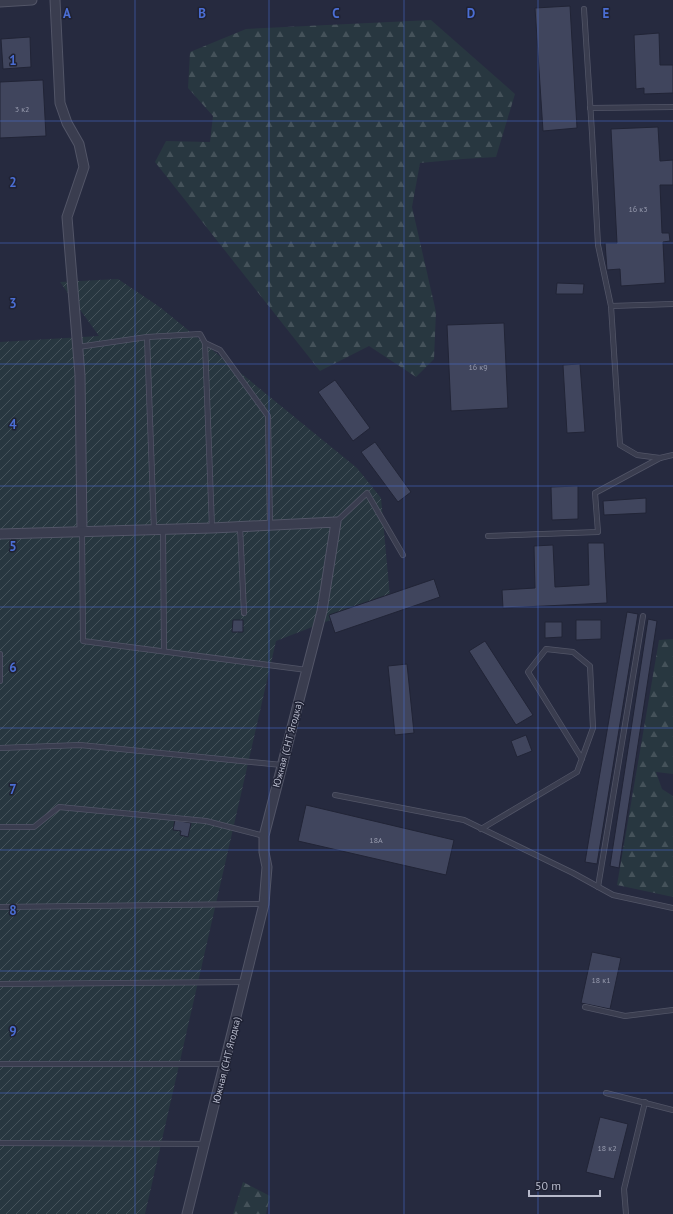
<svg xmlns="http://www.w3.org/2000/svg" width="673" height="1214" font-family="'PT Sans',sans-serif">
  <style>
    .forest { fill: url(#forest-firs) }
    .garden { fill: url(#garden-furrows) }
    .building { fill: #40455d; stroke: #212436 }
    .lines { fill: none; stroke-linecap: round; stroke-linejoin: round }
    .lane-casing { stroke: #525567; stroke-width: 6 }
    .street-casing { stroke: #525567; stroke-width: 11 }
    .lane { stroke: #3a3d4f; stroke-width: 4.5 }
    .street { stroke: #3a3d4f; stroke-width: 9 }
    .grid { fill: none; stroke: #4b6ed4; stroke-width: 1; stroke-opacity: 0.55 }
    .labels { text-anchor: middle; stroke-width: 3; stroke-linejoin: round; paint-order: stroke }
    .number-label { font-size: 8px; fill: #989caf }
    .street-label { font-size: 10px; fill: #b6b9ca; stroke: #1f2234 }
    .grid-label { font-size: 13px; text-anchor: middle; font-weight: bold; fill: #4b6ed4; stroke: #1f2234; stroke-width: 3; stroke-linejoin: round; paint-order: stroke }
  </style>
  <defs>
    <pattern id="forest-firs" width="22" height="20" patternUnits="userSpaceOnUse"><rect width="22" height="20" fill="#283740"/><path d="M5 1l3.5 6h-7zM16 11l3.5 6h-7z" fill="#45525a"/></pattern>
    <pattern id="garden-furrows" width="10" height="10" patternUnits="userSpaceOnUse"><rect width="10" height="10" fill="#283740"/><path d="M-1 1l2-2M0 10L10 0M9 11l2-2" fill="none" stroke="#45525a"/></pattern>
  </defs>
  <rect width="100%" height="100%" fill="#262a3f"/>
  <g class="forest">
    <path d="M431 20 515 94 496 157 463 159 420 163 412 207 436 312 434 359 416 377 369 346 320 371 155 162 166 141 210 142 213 116 188 88 190 52 246 29Z"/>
    <path d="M673 639V774L656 772 662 789 673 796V897L617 885 659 640Z"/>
    <path d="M243 1182 270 1196 266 1214H233Z"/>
  </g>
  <path class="garden" d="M118 279 161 308 357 468 381 498 390 597 276 641 145 1214H0V342L99 336 60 282Z"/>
  <g class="building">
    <path d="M570 6 577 128 543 131 535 8Z"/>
    <path d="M659 33 660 65H673V93L644 94V88L636 89 634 35Z"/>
    <path d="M30 37 31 67 3 69 1 39Z"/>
    <path d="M43 80 46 136 0 138V82Z"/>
    <path d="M658 127 660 161 673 160V185H660L662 233H669L670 241 663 242 665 283 621 286 620 269 607 270 605 243H617L611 129Z"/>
    <path d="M557 283 584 284 583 294H556Z"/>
    <path d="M504 323 508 408 451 411 447 325Z"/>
    <path d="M580 364 585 432 567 433 563 365Z"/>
    <path d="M335 380 370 428 353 441 318 392Z"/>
    <path d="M375 442 411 492 398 502 361 452Z"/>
    <path d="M578 486V519L552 520 551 487Z"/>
    <path d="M646 498V513L604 515 603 501Z"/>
    <path d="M588 543H604L607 603 503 608 502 590 535 588 534 546 553 545 555 587 589 585Z"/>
    <path d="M434 579 440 597 335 633 329 615Z"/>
    <path d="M627 612 638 614 597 864 585 862Z"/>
    <path d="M648 619 657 621 619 868 610 866Z"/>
    <path d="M233 620H243V632H232Z"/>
    <path d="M576 620H601V639L576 640Z"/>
    <path d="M545 622H562V637L545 638Z"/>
    <path d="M485 641 533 715 516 725 469 651Z"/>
    <path d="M407 664 414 733 395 735 388 666Z"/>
    <path d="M526 735 532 751 517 757 511 741Z"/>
    <path d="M306 805 454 840 446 875 298 841Z"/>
    <path d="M175 820 191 823 188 837 180 835 181 831 173 830Z"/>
    <path d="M592 952 621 958 610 1009 581 1003Z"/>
    <path d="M600 1117 628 1124 614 1179 586 1172Z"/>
  </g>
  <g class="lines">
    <g class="lane-casing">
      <g id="lane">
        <path d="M584 9 592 133 598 245 611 306"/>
        <path d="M590 108 673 107"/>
        <path d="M147 337 154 530"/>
        <path d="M205 343 220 350 268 416 270 525"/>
        <path d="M78 347 147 337 200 334 205 343 212 528"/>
        <path d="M660 458 637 455 620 445 611 306 673 304"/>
        <path d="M336 522 367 493 403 555"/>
        <path d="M240 527 244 613"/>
        <path d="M163 529 164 651"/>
        <path d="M82 532 83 641 307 670"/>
        <path d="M488 536 598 532 595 493 660 458 673 455"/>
        <path d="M0 654V681"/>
        <path d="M0 748 80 745 282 765"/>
        <path d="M335 795 464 820 573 873 613 895 673 908"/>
        <path d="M0 827H34L59 807 206 821 264 836"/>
        <path d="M481 829 577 772 593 728 590 666 573 652 546 649 528 672 582 759"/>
        <path d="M598 887 643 616"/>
        <path d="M0 907 264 904"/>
        <path d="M0 984 244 982"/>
        <path d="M585 1007 625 1016 673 1010"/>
        <path d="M0 1064H224"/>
        <path d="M606 1093 673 1110"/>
        <path d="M0 1143 204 1144"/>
        <path d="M626 1214 624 1189 645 1102"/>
      </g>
    </g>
    <g class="street-casing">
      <g id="street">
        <path d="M55 0 60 103 67 123 79 144 84 167 67 217 80 375 82 532"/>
        <path d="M0 2 32 0"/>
        <path d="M0 534 212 528 336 522 322 611 264 836V852L267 867 264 904 187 1214"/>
      </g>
    </g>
    <use href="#lane" class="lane"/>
    <use href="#street" class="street"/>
  </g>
  <path class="grid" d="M135 0V1214M269 0V1214M404 0V1214M538 0V1214M0 121H673M0 243H673M0 364H673M0 486H673M0 607H673M0 728H673M0 850H673M0 971H673M0 1093H673"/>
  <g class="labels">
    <g class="number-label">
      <text x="22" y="112">3 к2</text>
      <text x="638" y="212">16 к3</text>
      <text x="478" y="370">16 к9</text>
      <text x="376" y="843">18А</text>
      <text x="601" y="983">18 к1</text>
      <text x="607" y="1151">18 к2</text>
    </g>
    <g class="street-label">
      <text transform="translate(287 744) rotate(-75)" y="4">Южная (СНТ Ягодка)</text>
      <text transform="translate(226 1060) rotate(-76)" y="4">Южная (СНТ Ягодка)</text>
    </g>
  </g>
  <g class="grid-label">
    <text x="67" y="18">A</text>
    <text x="202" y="18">B</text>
    <text x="336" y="18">C</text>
    <text x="471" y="18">D</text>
    <text x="606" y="18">E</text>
    <text x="13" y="65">1</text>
    <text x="13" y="187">2</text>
    <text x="13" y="308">3</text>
    <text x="13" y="429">4</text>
    <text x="13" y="551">5</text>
    <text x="13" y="672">6</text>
    <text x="13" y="794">7</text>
    <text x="13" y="915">8</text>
    <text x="13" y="1036">9</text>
  </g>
  <path d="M529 1190v6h71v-6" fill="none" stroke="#b6b9ca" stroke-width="2"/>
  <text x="535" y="1190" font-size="12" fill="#b6b9ca" stroke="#1f2234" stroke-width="3" paint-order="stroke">50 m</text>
</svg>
